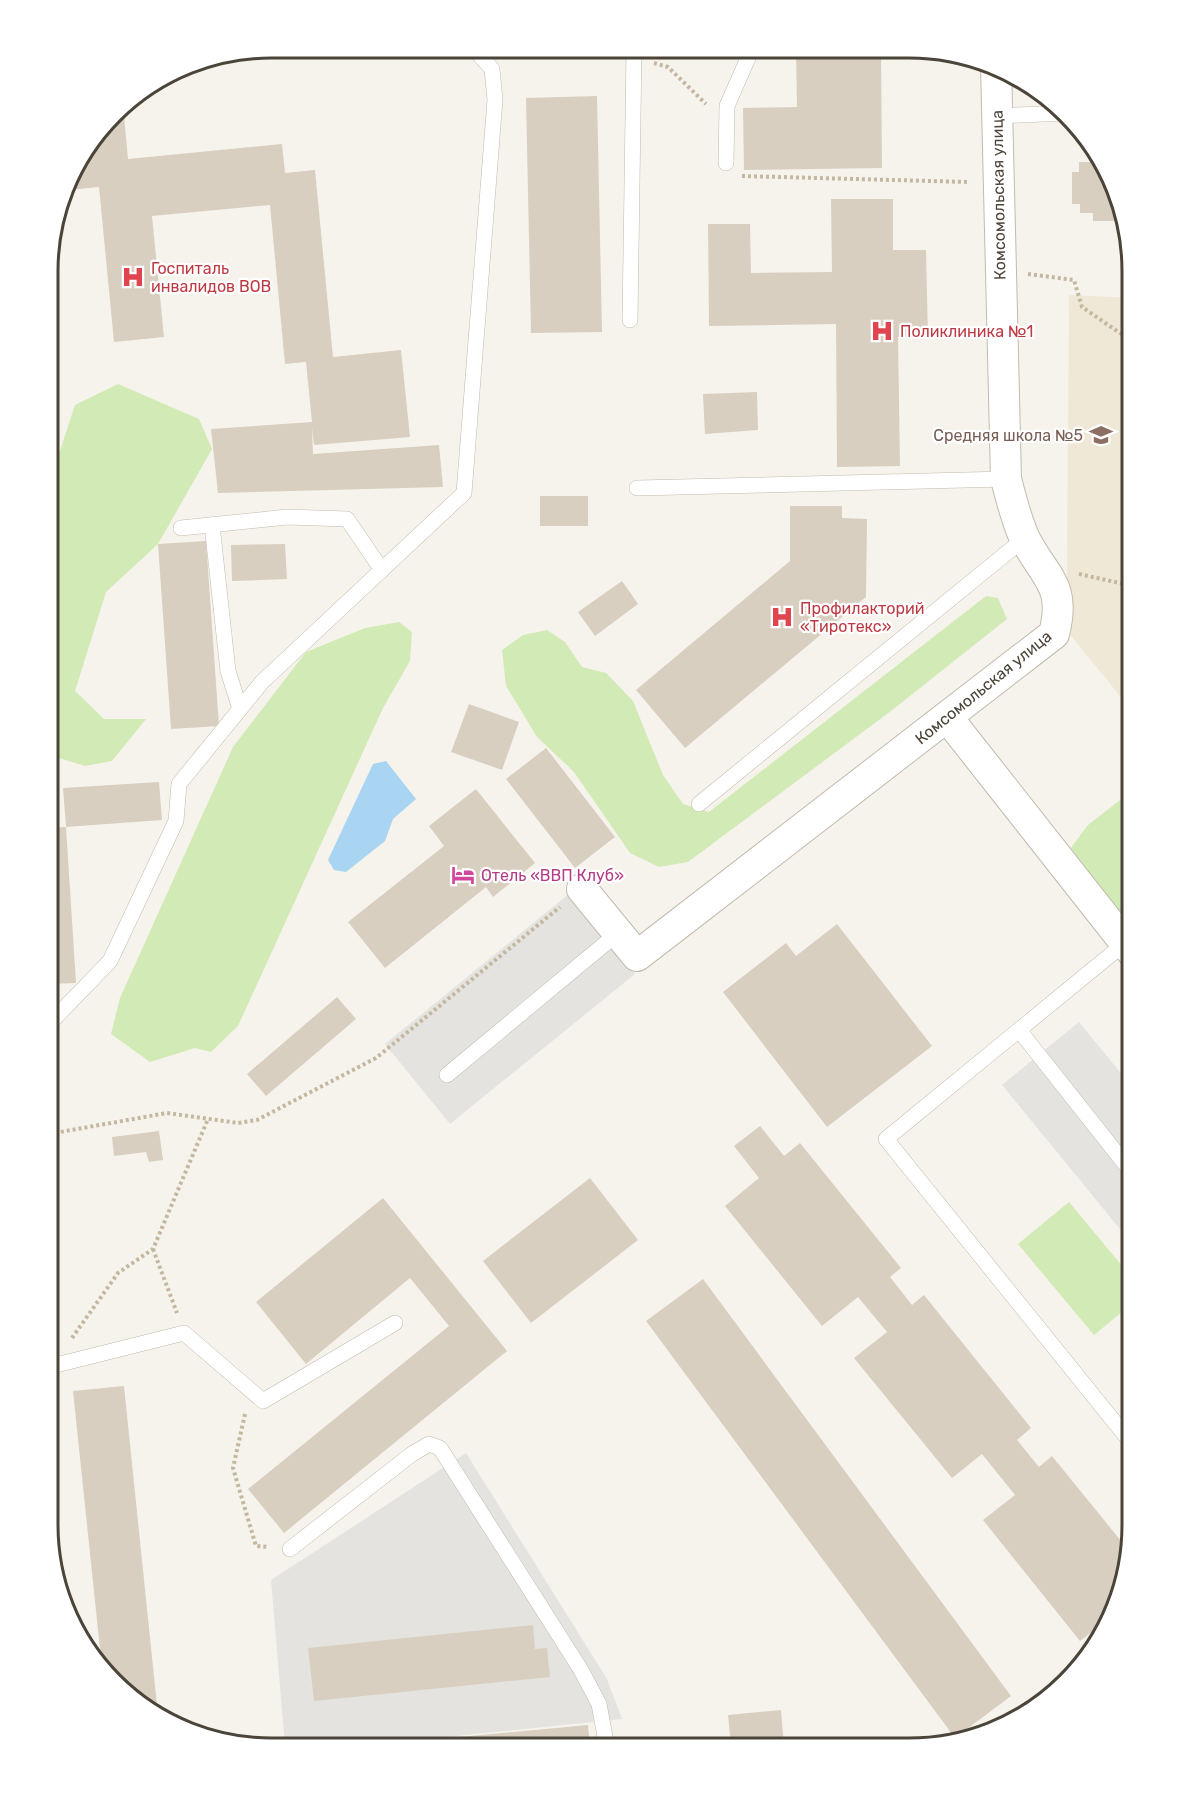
<svg xmlns="http://www.w3.org/2000/svg" width="1181" height="1796" font-family="Rubik,sans-serif">
  <style>
    .education { fill: #efe8d6 }
    .green { fill: #d2eab5 }
    .parking { fill: #e5e3e0 }
    .water { fill: #a9d4f2 }
    .building { fill: #d8cfc1 }
    .lines { fill: none; stroke-linecap: round; stroke-linejoin: round }
    .service-casing { stroke: #c2bbae; stroke-width: 16 }
    .minor-casing { stroke: #c2bbae; stroke-width: 32 }
    .path { stroke: #c4b79f; stroke-width: 4; stroke-dasharray: 3 3; stroke-linecap: butt }
    .service { stroke: #fff; stroke-width: 15 }
    .minor { stroke: #fff; stroke-width: 30 }
    .labels { text-anchor: middle; stroke-width: 4.5; stroke-linejoin: round; paint-order: stroke }
    .street-label { font-size: 16px; fill: #4b4439; stroke: #fff }
    .health-label { font-size: 16px; fill: #be3a42; stroke: #fff; text-anchor: start }
    .education-label { font-size: 16px; fill: #785e54; stroke: #fff; text-anchor: end }
    .hotel-label { font-size: 16px; fill: #b23c85; stroke: #fff; text-anchor: start }
    .rim { fill: none; stroke: #4b4439; stroke-width: 3 }
  </style>
  <rect width="100%" height="100%" fill="#f6f3ec"/>
  <path class="education" d="M1069 295 1133 298V712L1064 627 1067 571Z"/>
  <g class="green">
    <path d="M118 384 199 419 212 449 158 544 106 592 75 691 104 719H146L112 761 85 766 49 755 50 481 75 405Z"/>
    <path d="M986 596 998 598 1007 619 891 711 688 862 659 867 630 853 574 772 537 737 506 686 502 650 523 635 547 630 565 642 582 667 606 673 633 701 663 775 683 804 709 812Z"/>
    <path d="M399 622 412 632 410 661 383 708 238 1026 211 1052 195 1048 150 1062 111 1034 120 998 233 747 306 652 365 628Z"/>
    <path d="M1133 790V927L1070 849 1088 825Z"/>
    <path d="M1069 1202 1133 1279V1303L1094 1335 1018 1244Z"/>
  </g>
  <g class="parking">
    <path d="M570 893 635 974 450 1124 385 1044Z"/>
    <path d="M1079 1022 1133 1088V1245L1002 1085Z"/>
    <path d="M466 1453 607 1679 622 1719 417 1740V1747L285 1746 271 1580Z"/>
  </g>
  <path class="water" d="M386 761 416 799 393 819 385 841 346 872 334 870 328 860 373 764Z"/>
  <g class="building">
    <path d="M796 50H881L882 168 744 170 743 108 797 107Z"/>
    <path d="M597 96 602 332 531 333 526 98Z"/>
    <path d="M123 105 128 159 282 144 285 173 315 170 333 357 401 350 410 437 314 445 312 428 313 454 439 445 443 487 218 493 211 429 312 422 306 362 285 364 270 205 152 216 164 337 114 342 99 187 68 190 78 160Z"/>
    <path d="M1092 153H1097L1116 186 1123 221H1093V213H1080V204H1072V172H1079V162H1092Z"/>
    <path d="M831 199H893V250H926L928 337H898L900 466 837 467 836 324 709 326 708 224H750L751 273 832 272Z"/>
    <path d="M757 392 758 430 705 434 703 394Z"/>
    <rect x="540" y="496" width="48" height="30"/>
    <path d="M790 506H842V518L867 519 866 597 685 748 636 690 790 561Z"/>
    <path d="M206 541 219 726 171 729 158 544Z"/>
    <path d="M285 544 287 579 232 581 231 545Z"/>
    <path d="M622 581 638 604 595 636 578 612Z"/>
    <path d="M469 704 519 722 502 770 451 752Z"/>
    <path d="M546 748 615 837 575 868 506 779Z"/>
    <path d="M159 782 162 820 66 827 63 788Z"/>
    <path d="M476 789 535 863 493 897 486 887 385 968 348 922 444 846 429 826Z"/>
    <path d="M66 827 76 983 49 984V828Z"/>
    <path d="M837 924 932 1046 827 1127 723 992 786 943 796 956Z"/>
    <path d="M337 997 356 1019 266 1096 247 1074Z"/>
    <path d="M760 1126 784 1156 800 1143 901 1268 890 1277 912 1305 924 1295 1031 1428 1017 1440 1039 1467 1052 1456 1130 1552 1121 1597 1112 1616 1080 1641 983 1520 1015 1495 982 1454 952 1478 854 1358 887 1332 858 1297 822 1326 725 1206 759 1178 734 1146Z"/>
    <path d="M159 1131 163 1160 149 1162 146 1152 114 1156 112 1137Z"/>
    <path d="M590 1178 638 1240 531 1323 483 1261Z"/>
    <path d="M383 1198 507 1351 284 1533 248 1489 449 1326 410 1278 306 1364 256 1302Z"/>
    <path d="M703 1279 1011 1696 955 1738 646 1321Z"/>
    <path d="M124 1386 158 1715 136 1702 102 1668 73 1391Z"/>
    <path d="M533 1625 535 1649 547 1648 550 1677 314 1701 308 1648Z"/>
    <path d="M781 1710 784 1747H731L728 1715Z"/>
    <path d="M588 1725 590 1747H449L448 1738Z"/>
  </g>
  <g class="lines">
    <g class="service-casing">
      <g id="service">
        <path d="M996 116 1065 113"/>
        <path d="M726 163 727 106 752 49"/>
        <path d="M630 320 634 49"/>
        <path d="M637 488 1006 479"/>
        <path d="M212 525 228 671 240 709"/>
        <path d="M181 528 287 517 347 519 382 570"/>
        <path d="M699 804 1025 538"/>
        <path d="M1125 943 886 1139 1133 1445"/>
        <path d="M49 1024 110 961 176 821 179 784 262 682 464 493 495 100 492 69 474 49"/>
        <path d="M1019 1030 1133 1174"/>
        <path d="M447 1075 618 933"/>
        <path d="M52 1366 184 1333 263 1401 395 1323"/>
        <path d="M48 1368 52 1366 48 1327"/>
        <path d="M290 1549 412 1454 429 1444 440 1448 581 1670 599 1704 607 1747"/>
      </g>
    </g>
    <g class="minor-casing">
      <g id="minor">
        <path d="M947 717 1133 953"/>
        <path d="M582 889 637 956 1054 634C1067 583 1044 578 1024 537 1016 518 1011 499 1006 479L996 65"/>
      </g>
    </g>
    <g class="path">
      <path d="M654 63 668 67 706 104"/>
      <path d="M742 176 969 182"/>
      <path d="M1028 274 1074 280 1082 307 1133 342"/>
      <path d="M1133 342V365"/>
      <path d="M1079 574 1133 586"/>
      <path d="M49 1134 167 1113 238 1123 257 1120 376 1058 560 907"/>
      <path d="M153 1249 177 1313"/>
      <path d="M72 1338 118 1273 153 1249 208 1119"/>
      <path d="M245 1414 233 1468 256 1546 268 1547"/>
    </g>
    <use href="#service" class="service"/>
    <use href="#minor" class="minor"/>
  </g>
  <defs>
    <g id="hospital-bare" transform="scale(1.8)"><path d="M-5-5h3v3.5h4V-5h3V5h-3V1.5h-4V5h-3Z" fill="#e0444e" stroke="#fff" stroke-width="2.5" paint-order="stroke"/></g>
    <g id="school-bare" transform="scale(1.8)"><path d="M0-5L7-2L0 1L-7-2ZM-4 1L0 2.5L4 1V4Q0 6-4 4Z" fill="#8d6e63" stroke="#fff" stroke-width="2.5" paint-order="stroke"/></g>
    <g id="hotel-bare" transform="scale(1.8)"><path d="M-6-4.5h1.5V1H6V5H4.5V3h-9V5H-6ZM-4 0a1.8 1.8 0 1 1 3.6 0ZM.5 0V-2.5h3Q6-2.5 6 0Z" fill="#d1479c" stroke="#fff" stroke-width="2.5" paint-order="stroke"/></g>
  </defs>
  <g fill-rule="evenodd">
    <use href="#hospital-bare" x="133" y="277"/>
    <use href="#hospital-bare" x="882" y="331"/>
    <use href="#school-bare" x="1101" y="435"/>
    <use href="#hospital-bare" x="782" y="617"/>
    <use href="#hotel-bare" x="463" y="875"/>
  </g>
  <g class="labels">
    <g class="street-label">
      <text transform="translate(998 195) rotate(-91)" y="6">Комсомольская улица</text>
      <text transform="translate(983 687) rotate(-39)" y="6">Комсомольская улица</text>
    </g>
    <g class="health-label">
      <text x="151" y="274">Госпиталь<tspan x="151" dy="18">инвалидов ВОВ</tspan></text>
      <text x="900" y="337">Поликлиника №1</text>
      <text x="800" y="614">Профилакторий<tspan x="800" dy="18">«Тиротекс»</tspan></text>
    </g>
    <g class="education-label">
      <text x="1083" y="441">Средняя школа №5</text>
    </g>
    <g class="hotel-label">
      <text x="481" y="881">Отель «ВВП Клуб»</text>
    </g>
  </g>
  <path d="M0 0H1181V1796H0ZM271 58H909A213 213 0 0 1 1122 271V1525A213 213 0 0 1 909 1738H271A213 213 0 0 1 58 1525V271A213 213 0 0 1 271 58Z" fill="#fff" fill-rule="evenodd"/>
  <path class="rim" d="M271 58H909A213 213 0 0 1 1122 271V1525A213 213 0 0 1 909 1738H271A213 213 0 0 1 58 1525V271A213 213 0 0 1 271 58Z"/>
</svg>
